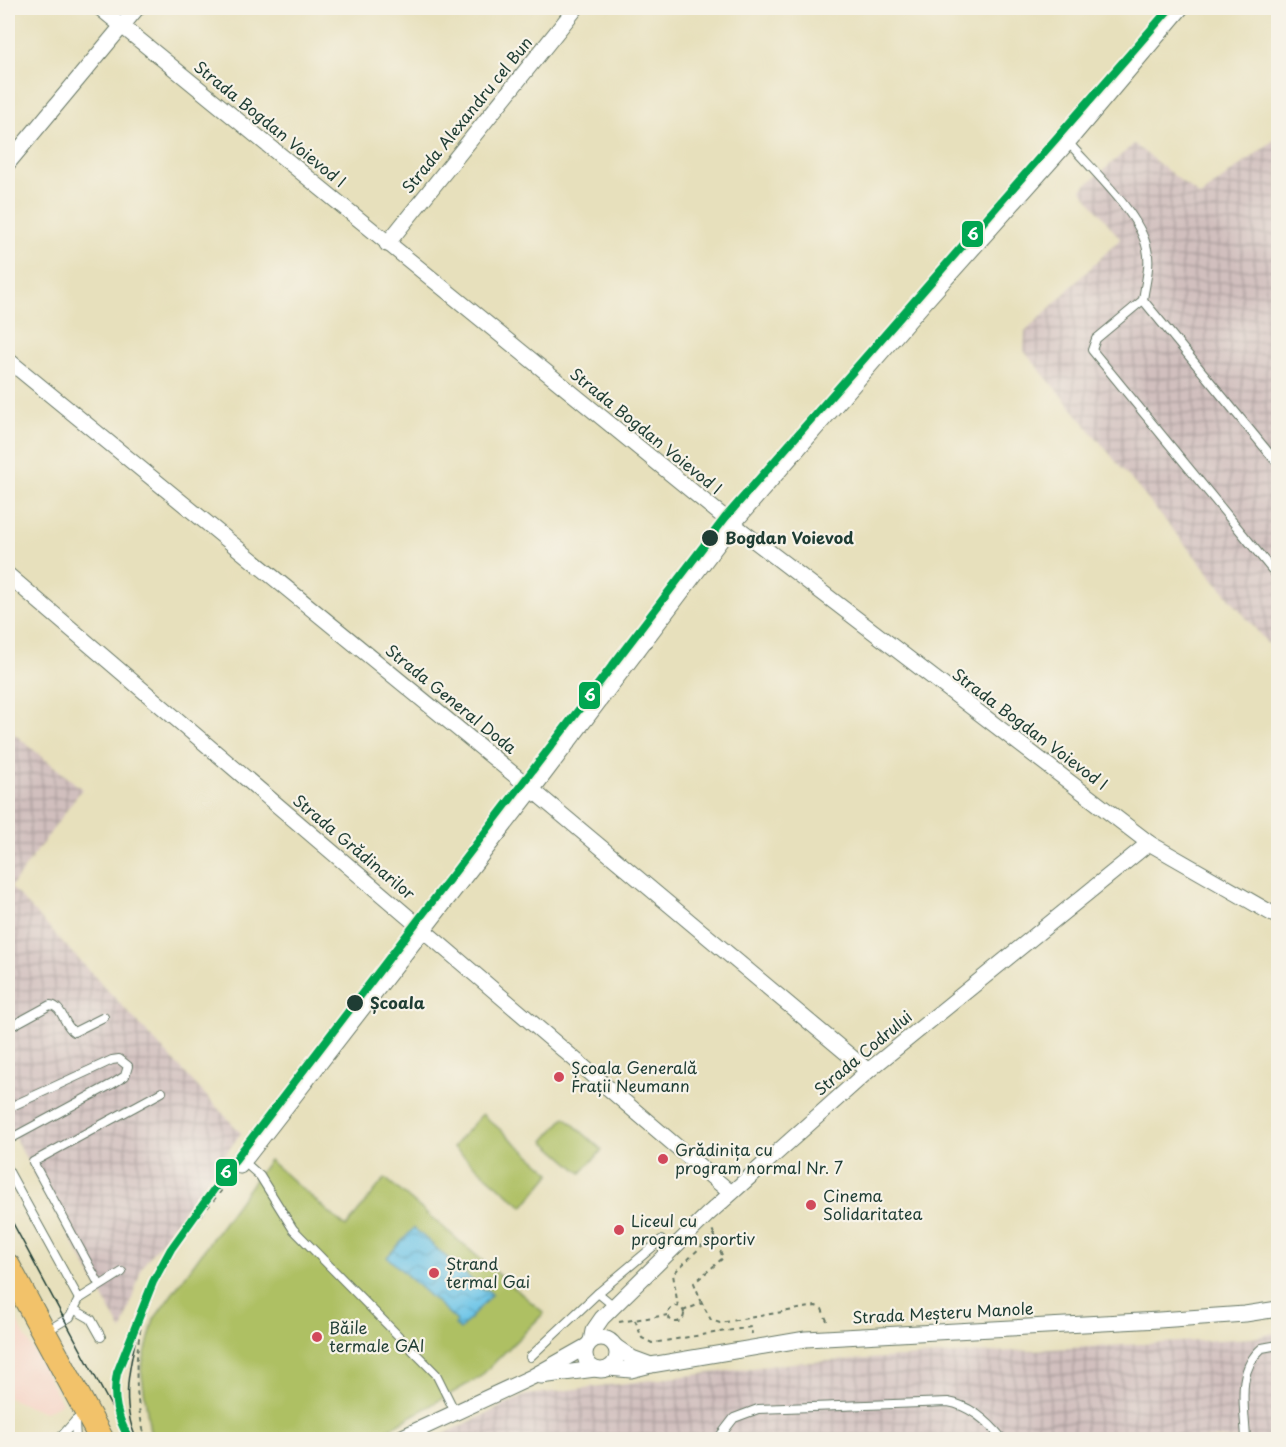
<svg xmlns="http://www.w3.org/2000/svg" width="1286" height="1447" font-family="'Playpen Sans',sans-serif">
  <style>
    .built { fill: #f6d2c4 }
    .industrial { fill: url(#industrial-grid) }
    .grass { fill: #aec063; stroke: #667e4c; stroke-width: 1.5 }
    .water { fill: url(#water-waves); stroke: #44808e; stroke-width: 1.5 }
    .lines { fill: none; stroke-linecap: round; stroke-linejoin: round }
    .service-casing { stroke: #657664; stroke-width: 10 }
    .minor-casing { stroke: #657664; stroke-width: 17 }
    .primary-casing { stroke: #657664; stroke-width: 26 }
    .path { stroke: #657664; stroke-width: 2; stroke-dasharray: 4.5 4.5; stroke-linecap: butt }
    .service { stroke: #fff; stroke-width: 8 }
    .minor { stroke: #fff; stroke-width: 15 }
    .primary { stroke: #f2c26a; stroke-width: 24 }
    .tram { stroke: #1f3d34; stroke-width: 1.5 }
    .tram-1-casing { stroke: #f7f3e8; stroke-width: 12 }
    .tram-1 { stroke: #00a651; stroke-width: 8 }
    .stop-dot { fill: #1f3d34; stroke: #f7f3e8; stroke-width: 2 }
    .poi-dot { fill: #d1495b; stroke: #f7f3e8; stroke-width: 2 }
    .labels { text-anchor: middle; stroke-width: 4.5; stroke-linejoin: round; paint-order: stroke }
    .street-label { font-size: 16px; fill: #1f3d34; stroke: #f7f3e8 }
    .stop-label { font-size: 16px; font-weight: bold; fill: #1f3d34; stroke: #f7f3e8; text-anchor: start }
    .poi-label { font-size: 16px; fill: #1f3d34; stroke: #f7f3e8; text-anchor: start }
    .line-badge { stroke: #f7f3e8; stroke-width: 2 }
    .badge-label { font-size: 16px; text-anchor: middle; font-weight: bold; fill: #fff }
  </style>
  <defs>
    <pattern id="industrial-grid" width="8" height="8" patternUnits="userSpaceOnUse" patternTransform="scale(1.5)"><rect width="8" height="8" fill="#d1bfbe"/><path d="M0 4h8M4 0v8" fill="none" stroke="#a99c9b"/></pattern>
    <pattern id="water-waves" width="16" height="10" patternUnits="userSpaceOnUse" patternTransform="scale(1.5)"><rect width="16" height="10" fill="#6ac4e8"/><path d="M0 5q4-4 8 0t8 0" fill="none" stroke="#57a0bd"/></pattern>
  </defs>
  <rect width="100%" height="100%" fill="#f7f3e8"/>
  <filter id="ink" filterUnits="userSpaceOnUse"><feTurbulence type="fractalNoise" baseFrequency=".0167" numOctaves="2"/><feDisplacementMap in="SourceGraphic" scale="12" xChannelSelector="R" yChannelSelector="G"/><feConvolveMatrix kernelMatrix="1 2 1 2 8 2 1 2 1" color-interpolation-filters="sRGB"/></filter>
  <filter id="wash" filterUnits="userSpaceOnUse"><feTurbulence type="fractalNoise" baseFrequency=".008" numOctaves="4" result="noise"/><feDisplacementMap in="SourceGraphic" scale="24" xChannelSelector="R" yChannelSelector="G"/><feGaussianBlur stdDeviation="1.35" result="paint"/><feColorMatrix in="noise" values="0 0 0 0 0 0 0 0 0 0 0 0 0 0 0 0 0 1.4 0 .05"/><feComposite in="paint" operator="in"/></filter>
  <g filter="url(#wash)">
    <rect width="100%" height="100%" fill="#e7e0bc"/>
    <path class="built" d="M8 1305 62 1403 45 1412 8 1398Z"/>
    <g class="industrial">
      <path d="M1278 137V645L1274 640 1268 644 1024 351 1025 332 1120 239 1081 189 1134 144 1200 196Z"/>
      <path d="M8 729 82 789 11 887 241 1133 142 1267 122 1331 8 1126Z"/>
      <path d="M1278 1332V1439L431 1440 526 1395 793 1363 1253 1338Z"/>
    </g>
    <g class="grass">
      <path d="M482 1114 551 1173 523 1207 453 1147Z"/>
      <path d="M565 1117 602 1150 581 1173 544 1141Z"/>
      <path d="M269 1160 346 1227 385 1178 544 1313 480 1377 372 1439H151L141 1369 154 1319Z"/>
    </g>
    <path class="water" d="M414 1228 484 1291 486 1289 492 1294 460 1330 455 1325 457 1321 387 1257Z"/>
  </g>
  <g filter="url(#ink)">
    <g class="lines">
      <g class="service-casing">
        <g id="service">
          <path d="M1068 142C1092 170 1140 213 1147 249 1151 265 1145 284 1143 300L1096 339 1092 350 1278 577"/>
          <path d="M1143 300 1278 464"/>
          <path d="M8 1028 50 1005C63 1006 63 1025 74 1032L104 1017"/>
          <path d="M8 1108 112 1060 119 1059 128 1066 125 1076 114 1083 8 1140"/>
          <path d="M243 1161 260 1176 293 1229 436 1374 455 1412"/>
          <path d="M8 1170 79 1299"/>
          <path d="M99 1284 33 1162 162 1092"/>
          <path d="M598 1293 615 1307"/>
          <path d="M75 1310 91 1319 101 1337"/>
          <path d="M47 1331 70 1317 79 1299 122 1272"/>
          <path d="M530 1357 598 1293 661 1240"/>
          <path d="M58 1440 75 1421"/>
          <path d="M76 1440 75 1421 83 1414"/>
          <path d="M717 1440 734 1418 758 1409 948 1402C971 1406 988 1421 1003 1440"/>
          <path d="M1246 1440C1245 1408 1235 1371 1262 1348L1278 1345"/>
        </g>
      </g>
      <g class="minor-casing">
        <g id="minor">
          <path d="M100 8 725 518 1149 843 1278 917"/>
          <path d="M8 163 137 8"/>
          <path d="M387 244 576 8"/>
          <path d="M8 360 523 782 868 1071"/>
          <path d="M8 575 731 1193"/>
          <path d="M240 1166 532 790 733 524 924 303 1068 142 1181 8"/>
          <circle cx="601" cy="1354" r="16"/>
          <path d="M591 1341 593 1331 602 1318 707 1215 868 1071 1149 843"/>
          <path d="M616 1347 632 1358 651 1365 806 1339 1159 1320 1245 1314 1278 1309"/>
          <path d="M609 1368 631 1370 651 1365"/>
          <path d="M541 1376 595 1369"/>
          <path d="M396 1440 532 1377 587 1346"/>
        </g>
      </g>
      <g class="primary-casing">
        <path id="primary" d="M8 1266 102 1440"/>
      </g>
      <g class="path">
        <path d="M702 1303 694 1283 723 1258 714 1234"/>
        <circle cx="676" cy="1314" r="8"/>
        <path d="M678 1307 673 1274 714 1234 712 1229"/>
        <path d="M683 1311 702 1303 711 1320 720 1323 816 1306 822 1309 828 1323"/>
        <path d="M635 1320 642 1338 652 1343 751 1327 752 1334"/>
        <path d="M619 1322 668 1315"/>
        <path d="M146 1440C131 1390 133 1324 158 1277 178 1242 207 1209 232 1177"/>
      </g>
      <use href="#service" class="service"/>
      <use href="#minor" class="minor"/>
      <use href="#primary" class="primary"/>
      <g class="tram">
        <path d="M8 1214 120 1423"/>
        <path d="M137 1440C116 1397 135 1347 144 1304"/>
      </g>
      <g class="tram-1-casing">
        <path id="tram-1" d="M130 1440C117 1418 112 1398 117 1373L153 1282 171 1249 235 1160 725 518 1170 8"/>
      </g>
      <use href="#tram-1" class="tram-1"/>
    </g>
  </g>
  <g class="stop-dot">
    <circle cx="710" cy="538" r="9"/>
    <circle cx="355" cy="1003" r="9"/>
  </g>
  <g class="poi-dot">
    <circle cx="559" cy="1077" r="6"/>
    <circle cx="663" cy="1159" r="6"/>
    <circle cx="811" cy="1205" r="6"/>
    <circle cx="619" cy="1230" r="6"/>
    <circle cx="434" cy="1273" r="6"/>
    <circle cx="317" cy="1337" r="6"/>
  </g>
  <g class="labels">
    <g class="street-label">
      <text transform="translate(467 115) rotate(-51)" y="6">Strada Alexandru cel Bun</text>
      <text transform="translate(270 124) rotate(39)" y="6">Strada Bogdan Voievod I</text>
      <text transform="translate(646 431) rotate(39)" y="6">Strada Bogdan Voievod I</text>
      <text transform="translate(451 699) rotate(39)" y="6">Strada General Doda</text>
      <text transform="translate(1030 729) rotate(37)" y="6">Strada Bogdan Voievod I</text>
      <text transform="translate(354 847) rotate(40)" y="6">Strada Grădinarilor</text>
      <text transform="translate(863 1053) rotate(-40)" y="6">Strada Codrului</text>
      <text transform="translate(943 1313) rotate(-3)" y="6">Strada Meșteru Manole</text>
    </g>
    <g class="stop-label">
      <text x="725" y="544">Bogdan Voievod</text>
      <text x="370" y="1009">Școala</text>
    </g>
    <g class="poi-label">
      <text x="571" y="1074">Școala Generală<tspan x="571" dy="18">Frații Neumann</tspan></text>
      <text x="675" y="1156">Grădinița cu<tspan x="675" dy="18">program normal Nr. 7</tspan></text>
      <text x="823" y="1202">Cinema<tspan x="823" dy="18">Solidaritatea</tspan></text>
      <text x="631" y="1227">Liceul cu<tspan x="631" dy="18">program sportiv</tspan></text>
      <text x="446" y="1270">Ștrand<tspan x="446" dy="18">termal Gai</tspan></text>
      <text x="329" y="1334">Băile<tspan x="329" dy="18">termale GAI</tspan></text>
    </g>
  </g>
  <g class="line-badge">
    <rect x="961" y="220" width="23" height="28" rx="6" fill="#00a651"/>
    <rect x="578" y="681" width="23" height="29" rx="6" fill="#00a651"/>
    <rect x="215" y="1158" width="23" height="29" rx="6" fill="#00a651"/>
  </g>
  <g class="badge-label">
    <text x="973" y="240">6</text>
    <text x="590" y="701">6</text>
    <text x="226" y="1178">6</text>
  </g>
  <rect width="1286" height="1447" fill="none" stroke="#f7f3e8" stroke-width="30"/>
</svg>
